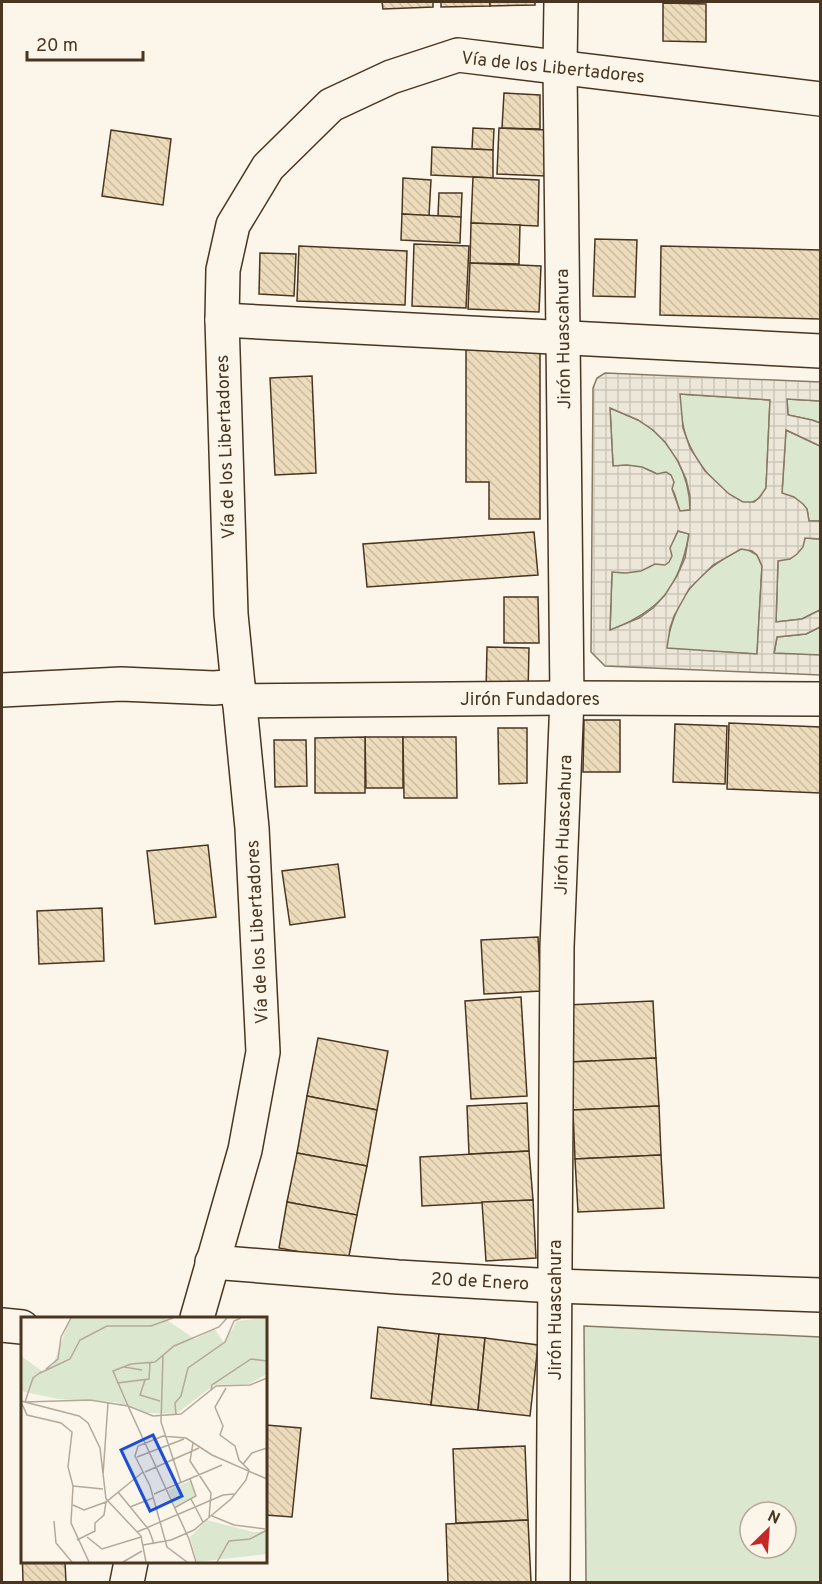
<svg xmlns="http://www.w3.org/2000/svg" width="822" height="1584" font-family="Overpass,sans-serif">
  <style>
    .park { fill: #dce7d0; stroke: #887966; stroke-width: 1.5; fill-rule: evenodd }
    .plaza { fill: url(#plaza-grid); stroke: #887966; stroke-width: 1.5; fill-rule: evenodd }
    .building { fill: url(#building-back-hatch); stroke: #4a3520; stroke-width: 1.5 }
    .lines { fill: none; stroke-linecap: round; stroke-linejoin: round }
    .minor-casing { stroke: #4a3520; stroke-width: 36 }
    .highway-casing { stroke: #4a3520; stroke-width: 36 }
    .minor { stroke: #fbf6e9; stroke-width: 33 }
    .highway { stroke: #fbf6e9; stroke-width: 33 }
    .labels { text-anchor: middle; stroke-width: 4.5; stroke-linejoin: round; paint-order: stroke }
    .street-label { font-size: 18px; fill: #4a3520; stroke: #fbf6e9 }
    .inset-road { fill: none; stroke: #b4a999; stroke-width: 1.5 }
    .view { fill: #1d4ed8; fill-opacity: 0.15; stroke: #1d4ed8; stroke-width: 3 }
    .inset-edge { fill: none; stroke: #4a3520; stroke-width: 3 }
  </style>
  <defs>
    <pattern id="plaza-grid" width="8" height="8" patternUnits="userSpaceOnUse" patternTransform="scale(1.5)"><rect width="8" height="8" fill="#ede7d9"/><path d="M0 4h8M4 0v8" fill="none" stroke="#cdc7ba"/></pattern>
    <pattern id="building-back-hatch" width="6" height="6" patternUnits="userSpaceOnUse" patternTransform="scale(1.5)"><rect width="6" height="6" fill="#ecdcbc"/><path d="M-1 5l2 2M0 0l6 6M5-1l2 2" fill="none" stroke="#ccbda1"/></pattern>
  </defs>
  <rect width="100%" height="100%" fill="#fbf6e9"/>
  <g class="park">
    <path d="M679 394 770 400 766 488C762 496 756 504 745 503 726 500 698 464 691 448 682 431 681 413 679 394Z"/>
    <path d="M787 399 820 401V423L812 420 788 415Z"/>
    <path d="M610 408C619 412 630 416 640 421 671 439 690 475 690 510L680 511C677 504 676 495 672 489 658 468 635 464 613 466Z"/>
    <path d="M786 430 820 446V521H809L807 509 782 493Z"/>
    <path d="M678 531 689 534C679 590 661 608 610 631L612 572C647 575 663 563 678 531Z"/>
    <path d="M805 538 820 539V610L802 619 776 622 778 561C793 557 801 554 805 538Z"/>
    <path d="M745 548 757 555 762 566 757 654 666 649C674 599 696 572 741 549Z"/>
    <path d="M820 627V655L774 654 777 637 806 634Z"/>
    <path d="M584 1326 820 1337V1582H586ZM750 1512H786V1548H750Z"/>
  </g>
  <path class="plaza" d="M605 373 820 382V401L787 399 788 415 812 420 820 423V446L786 430 782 493 794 497 803 504 807 509 809 521H820V539L805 538 803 547 797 554 790 559 778 561 776 622 802 619 820 610V627L806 634 777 637 774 653 820 655V675L605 666 591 652 593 388 597 378ZM680 394 770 400 766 488 759 498 754 502H743L729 494 705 471 690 448 683 428ZM610 408 638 420 653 430 665 442 678 461 686 479 690 496V510L680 511 672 489 674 482 671 475 666 472 657 474 642 467 627 465 613 466ZM678 531 689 534 685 558 677 576 665 595 653 608 639 618 610 630 612 572 626 573 641 571 655 564 665 565 669 562 672 556 670 548ZM741 549 752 551 757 555 762 566 757 654 667 648 670 628 674 616 689 589 713 565Z"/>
  <g class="building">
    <path d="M382 2H433V7L383 9Z"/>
    <path d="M441 2H490V6L441 7Z"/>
    <path d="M490 2H535V5L490 6Z"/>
    <path d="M663 3 706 4V42L663 41Z"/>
    <path d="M504 93 540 95V129L502 128Z"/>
    <path d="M473 128 494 129 493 150 472 149Z"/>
    <path d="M499 128 547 130 546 176 497 174Z"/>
    <path d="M111 130 171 139 163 205 102 196Z"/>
    <path d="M432 147 493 150V178L431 175Z"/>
    <path d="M473 177 539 180 538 226 471 223Z"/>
    <path d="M403 178 431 180 429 216 402 214Z"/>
    <path d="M439 193H462L461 217 438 216Z"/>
    <path d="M402 214 461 217 460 243 401 240Z"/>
    <path d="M471 223 520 225 519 264 470 263Z"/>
    <path d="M595 239 637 240 635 297 593 296Z"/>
    <path d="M414 244 469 246 466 308 412 306Z"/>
    <path d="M299 246 407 251 405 305 297 301Z"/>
    <path d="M661 246 820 250V319L660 315Z"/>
    <path d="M260 253 296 254 294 296 259 294Z"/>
    <path d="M470 263 541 266 539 312 468 309Z"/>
    <path d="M466 344H540V519H489V482H466Z"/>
    <path d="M312 376 316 473 275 475 270 378Z"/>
    <path d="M534 532 538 575 367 587 363 544Z"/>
    <path d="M504 597H538L539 643H504Z"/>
    <path d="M487 647 529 648 528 693 486 692Z"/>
    <path d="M584 720H620V772H583Z"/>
    <path d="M729 723 820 727V793L727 789Z"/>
    <path d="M675 724 727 726 725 784 673 782Z"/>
    <path d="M498 728H527V783L499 784Z"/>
    <path d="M365 737H403V788H366Z"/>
    <path d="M365 737V793H315V738Z"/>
    <path d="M403 737H456L457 798H404Z"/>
    <path d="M274 740H306L307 786 275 787Z"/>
    <path d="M208 845 216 917 155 924 147 851Z"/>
    <path d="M338 864 345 917 290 925 282 871Z"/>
    <path d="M102 908 104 961 39 964 37 911Z"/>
    <path d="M538 937 541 991 484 994 481 940Z"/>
    <path d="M521 997 527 1096 471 1099 465 1001Z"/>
    <path d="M653 1001 656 1058 570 1062 567 1005Z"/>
    <path d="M318 1038 388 1051 377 1110 307 1096Z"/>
    <path d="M656 1058 659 1106 573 1110 570 1062Z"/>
    <path d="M307 1096 377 1110 367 1166 297 1153Z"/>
    <path d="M527 1103 529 1151 469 1154 467 1106Z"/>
    <path d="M659 1106 661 1155 575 1159 573 1110Z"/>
    <path d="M529 1151 533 1200 422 1206 420 1157Z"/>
    <path d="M297 1153 367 1166 357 1215 287 1202Z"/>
    <path d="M661 1155 664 1208 578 1212 575 1159Z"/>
    <path d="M533 1200 536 1258 486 1261 482 1202Z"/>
    <path d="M287 1202 357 1215 348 1261 279 1248Z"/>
    <path d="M378 1327 439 1334 431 1405 371 1398Z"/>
    <path d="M439 1334 485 1338 478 1410 431 1405Z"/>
    <path d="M485 1338 538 1345 530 1416 478 1410Z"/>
    <path d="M266 1425 301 1428 292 1517 266 1515Z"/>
    <path d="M525 1446 528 1520 456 1523 453 1449Z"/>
    <path d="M21 1511 22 1562H65L66 1582H23Z"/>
    <path d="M528 1520 531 1582H448L446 1524Z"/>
  </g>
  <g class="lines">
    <g class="minor-casing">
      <g id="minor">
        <path d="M222 320 820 351"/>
        <path d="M2 690 121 684 214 688 238 686"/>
        <path d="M239 701 567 698 820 699"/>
        <path d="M212 1262 398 1277 555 1286 820 1295"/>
        <path d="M2 1325 22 1327"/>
        <path d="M553 1582 557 947 567 698 560 67 561 2"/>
      </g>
    </g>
    <g class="highway-casing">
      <g id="highway">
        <path d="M197 1318 245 1150 263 1052 252 828 231 614 222 320 223 270 233 225 268 167 331 105 391 77 458 55 820 99"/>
        <path d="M127 1582 131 1562"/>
      </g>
    </g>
    <use href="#minor" class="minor"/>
    <use href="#highway" class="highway"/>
  </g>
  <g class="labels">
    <g class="street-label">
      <text transform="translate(553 67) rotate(6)" y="6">Vía de los Libertadores</text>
      <text transform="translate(563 339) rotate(-91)" y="6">Jirón Huascahura</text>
      <text transform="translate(225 447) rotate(-92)" y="6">Vía de los Libertadores</text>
      <text x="530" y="705">Jirón Fundadores</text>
      <text transform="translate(563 825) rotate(-88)" y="6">Jirón Huascahura</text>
      <text transform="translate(257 932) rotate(-93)" y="6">Vía de los Libertadores</text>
      <text transform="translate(480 1281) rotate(3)" y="6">20 de Enero</text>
      <text transform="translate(555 1310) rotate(-90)" y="6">Jirón Huascahura</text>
    </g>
  </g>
  <g transform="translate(21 1317)">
    <rect width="246" height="246" fill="#fbf6e9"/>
    <path d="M49 1H143L174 22 194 12 203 26 216 4 246 1V57L228 67 193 68 155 97 126 96 94 85 37 82 0 74V39L21 54 32 48ZM186 203 232 215 246 214V237L176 245 169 220Z" fill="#dce7d0"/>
    <path d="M169 164 175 179 154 189 147 173Z" fill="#dce7d0"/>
    <path class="inset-road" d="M206 1 198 10 153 29 134 45 110 47 92 54 107 89 132 99 160 97 195 69 229 68 246 61M142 39 140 105 160 166M103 50 121 53M25 52 37 42 40 20 50 1M19 56 49 42 59 23 86 9H130L152 1M124 63 119 78 139 84M96 66 128 62 129 46M190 73 191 68 230 42 246 44M0 84 58 99 67 106 79 131 85 182 120 219 125 245M4 85 69 83 107 89 168 222 175 245M4 85 12 61 20 55M1 87 6 98 40 106 51 115 47 150 52 169 50 206 68 245M155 98 154 86 160 79 167 51 204 25 213 4 220 1M172 126 169 144 190 176 188 201M116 140 163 122M222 147 231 136 246 131M124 155 178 131M82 158 87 86M52 169 82 172M97 175 128 213 133 227M133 177 201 148M170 182 182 205M52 188 63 193 85 185 122 155M109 190 132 181M153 191 175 179 169 162M191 199 213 208 244 212M33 204 35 226 51 245M116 215 202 178 213 177M66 220 81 232 120 220M56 223 74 214V206L83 198 85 185M122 228 150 223 173 213 210 182 225 163 228 153 218 143 214 129 199 118 202 109 194 90 205 71M102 245 121 234M166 245 146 230 129 169 114 139 117 129 142 119 165 121 191 138 246 162M196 245 208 224 229 222 246 213"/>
    <path class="view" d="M132 118 161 179 129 194 100 133Z"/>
    <rect width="246" height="246" class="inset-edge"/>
  </g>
  <rect width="822" height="1584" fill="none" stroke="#4a3520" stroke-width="6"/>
  <g transform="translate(768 1530) rotate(25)"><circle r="28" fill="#fbf6e9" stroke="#b4a999" stroke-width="1.5"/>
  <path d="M0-4.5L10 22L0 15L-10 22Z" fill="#c62828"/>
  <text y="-9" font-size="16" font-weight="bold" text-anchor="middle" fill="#4a3520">N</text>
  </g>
  <path d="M27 51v9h116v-9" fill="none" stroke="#4a3520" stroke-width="3"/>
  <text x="36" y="51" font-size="18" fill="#4a3520" stroke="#fbf6e9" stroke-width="4.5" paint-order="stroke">20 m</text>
</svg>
